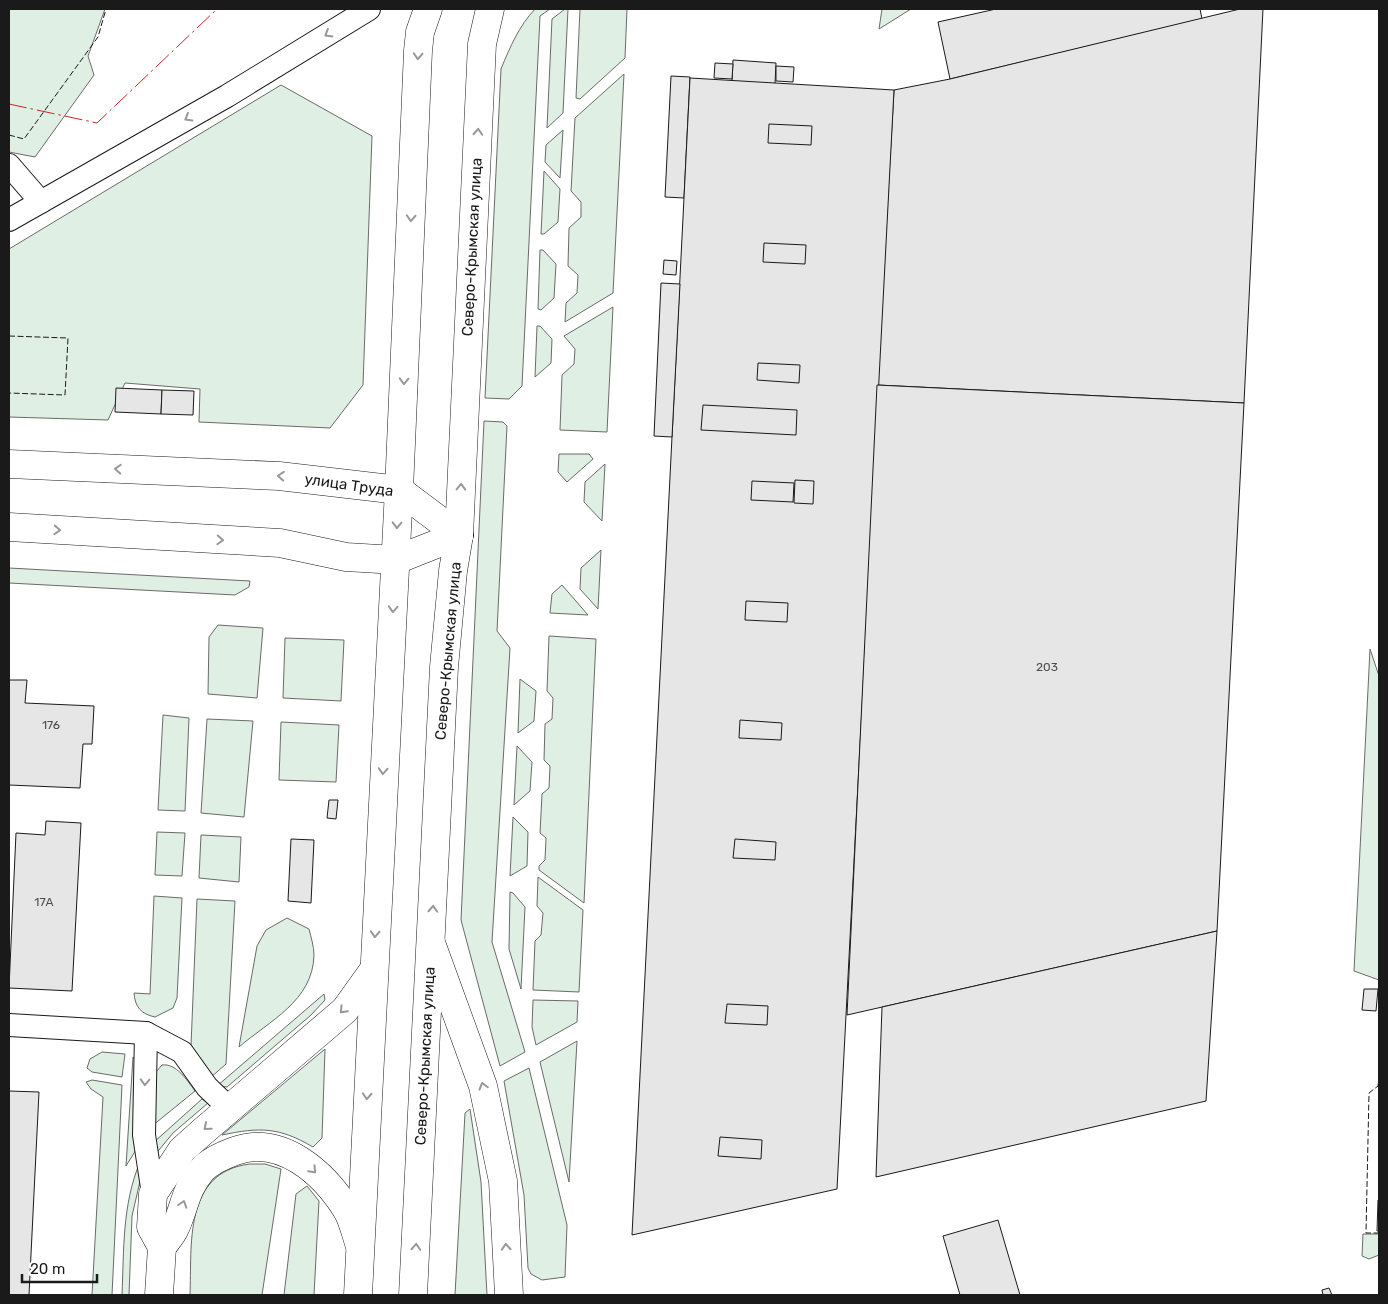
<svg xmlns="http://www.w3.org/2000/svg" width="1388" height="1304" font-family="Rubik,sans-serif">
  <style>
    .green { fill: #e0efe3; stroke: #6a6a6a }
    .building { fill: #e6e6e6; stroke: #1a1a1a }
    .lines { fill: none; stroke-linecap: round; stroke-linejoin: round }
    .street-casing { stroke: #1a1a1a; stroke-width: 24 }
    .secondary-casing { stroke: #1a1a1a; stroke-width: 29 }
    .primary-casing { stroke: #1a1a1a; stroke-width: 29 }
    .street { stroke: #fff; stroke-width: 22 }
    .secondary { stroke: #fff; stroke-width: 28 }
    .primary { stroke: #fff; stroke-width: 28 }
    .fence { stroke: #1a1a1a; stroke-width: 1; stroke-dasharray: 6 2.5; stroke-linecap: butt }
    .power { stroke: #c62828; stroke-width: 1; stroke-dasharray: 18 4 2.5 4; stroke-linecap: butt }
    .oneway { stroke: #989898 }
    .labels { text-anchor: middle; stroke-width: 4; stroke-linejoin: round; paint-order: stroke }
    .number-label { font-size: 12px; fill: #4d4d4d }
    .street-label { font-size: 15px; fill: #1a1a1a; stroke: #fff }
  </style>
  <rect width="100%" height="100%" fill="#fff"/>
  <g class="green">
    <path d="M9 9H105L88 56 94 75 35 157 9 152Z"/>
    <path d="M535 9H550L540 16 522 386 509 399 485 398 501 69C510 47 519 26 535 9Z"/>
    <path d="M565 9H568L563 113 547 128 552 19Z"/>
    <path d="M580 9H627L625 58 580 99 576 98Z"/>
    <path d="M882 9H911L879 29Z"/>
    <path d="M624 74 613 293 565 322 566 303 577 293 578 275 568 266 569 228 581 217V202L571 191 575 118Z"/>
    <path d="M281 85 372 136 363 385 330 428 199 422 200 389 125 383 108 420 9 417V249Z"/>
    <path d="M563 130 560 178 545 162 546 145Z"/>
    <path d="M544 171 560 189 558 222 544 234H541Z"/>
    <path d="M540 250H543L556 264 554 298 541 310 538 309Z"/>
    <path d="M613 307 607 432 560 430 562 375 574 364 575 349 564 336Z"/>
    <path d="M537 326H540L552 339 551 363 535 377Z"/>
    <path d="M484 421 503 422 507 426 497 631 510 648 492 942 525 1052 500 1066 461 920Z"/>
    <path d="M559 454H589L593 459 567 482 558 472Z"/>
    <path d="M605 464 602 521 584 502 585 482Z"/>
    <path d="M601 550 598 609 580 589 581 568Z"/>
    <path d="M9 568 250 581 249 587 235 595 9 583Z"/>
    <path d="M562 585 588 615 550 613 552 594Z"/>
    <path d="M218 625 263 628 257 698 208 694 209 637Z"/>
    <path d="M549 636 596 639 584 903 539 870V866L545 860 546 838 540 833 542 794 549 788 550 766 544 760 545 724 552 719 553 698 547 691Z"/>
    <path d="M285 638 344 640 341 701 283 698Z"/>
    <path d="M1370 649 1379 676V980L1354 971Z"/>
    <path d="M520 679 536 691 534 721 518 733Z"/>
    <path d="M163 715 189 718 185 811 158 810Z"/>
    <path d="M207 719 253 721 244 817 201 813Z"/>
    <path d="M281 722 339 725 336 782 279 780Z"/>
    <path d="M517 746 532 762 530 791 514 805Z"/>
    <path d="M513 817 528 832 527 866 510 876Z"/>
    <path d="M157 832 185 833 182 876 155 875Z"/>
    <path d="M201 835 241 837 239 882 199 878Z"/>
    <path d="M538 877 583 910 579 992 533 990 535 941 541 935 543 913 537 906Z"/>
    <path d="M510 892 513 893 525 907 521 989 509 949Z"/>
    <path d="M154 896 182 898 177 998 173 1008 155 1017C141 1014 135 1007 134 993L150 994Z"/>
    <path d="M197 899 235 901 226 1064 210 1078 191 1046Z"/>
    <path d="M287 918 309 929C311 937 314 947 314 955 313 1001 269 1021 239 1047L257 946 266 930Z"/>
    <path d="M324 994 325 1000 311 1015 227 1087 217 1086Z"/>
    <path d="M533 1000 578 1001 577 1022 536 1045 532 1027Z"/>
    <path d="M577 1041 569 1182 540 1062Z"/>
    <path d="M325 1049 322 1138 313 1147C279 1127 260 1127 222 1135Z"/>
    <path d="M102 1052 125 1054 122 1077 92 1072 87 1068 90 1059Z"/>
    <path d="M133 1057 138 1064 139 1145 126 1166Z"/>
    <path d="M162 1065C176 1063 187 1080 195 1091L152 1126 155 1073Z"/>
    <path d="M529 1068 567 1225 565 1277 542 1280 531 1274 528 1268 524 1195 504 1081Z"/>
    <path d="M92 1080 122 1085 112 1295H92L103 1097 91 1089 86 1082Z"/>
    <path d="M202 1099 208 1103 173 1133 154 1156 153 1143Z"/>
    <path d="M470 1109 481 1182 487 1295H455L465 1113Z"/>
    <path d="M140 1162 141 1177 132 1216 129 1295H122C124 1250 122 1205 140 1162Z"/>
    <path d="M250 1164H265L281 1169 262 1295H190C192 1245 183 1172 250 1164Z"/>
    <path d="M307 1186 319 1201 314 1295H284L296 1194Z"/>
    <path d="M1363 1234H1379V1255L1369 1259 1362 1256Z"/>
  </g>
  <g class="building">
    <path d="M996 9H1200L1202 19 950 79 938 22Z"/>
    <path d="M1240 9H1263L1244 403 877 385 894 90 950 79Z"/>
    <path d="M733 60 776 63 775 84 732 82Z"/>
    <path d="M715 63 733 64 732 79 714 78Z"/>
    <path d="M776 66 794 67 793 82 776 81Z"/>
    <path d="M671 76 690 77 684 198 665 197Z"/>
    <path d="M690 78 894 90 837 1189 632 1235Z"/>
    <path d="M769 124 812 126 811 145 768 143Z"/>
    <path d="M764 243 806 245 805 264 763 262Z"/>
    <path d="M664 260 677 261 676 275 663 274Z"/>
    <path d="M661 283 680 284 672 437 654 436Z"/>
    <path d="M758 363 800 365 799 383 757 380Z"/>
    <path d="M877 385 1244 403 1217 931 847 1015Z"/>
    <path d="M116 388 162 390 161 414 115 412Z"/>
    <path d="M162 390 194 391 193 415 161 414Z"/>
    <path d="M703 405 797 410 796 435 701 430Z"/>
    <path d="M795 480 814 481 813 504 794 503Z"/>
    <path d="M752 481 794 483 793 502 751 500Z"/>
    <path d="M746 601 788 603 787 622 745 620Z"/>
    <path d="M9 680H27L25 703 94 706 92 744H83L80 788 9 785Z"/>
    <path d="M740 720 782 723 781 740 739 738Z"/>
    <path d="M329 800H338L336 819 327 818Z"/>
    <path d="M46 821 81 823 72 991 9 988 16 833 45 835Z"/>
    <path d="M291 839 314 840 311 903 288 901Z"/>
    <path d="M735 839 776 842 775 860 733 858Z"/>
    <path d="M1217 931 1206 1101 876 1177 882 1007Z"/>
    <path d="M1364 989H1378L1376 1011 1362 1010Z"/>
    <path d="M727 1004 768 1006 767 1025 725 1023Z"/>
    <path d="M9 1091 39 1092 29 1295H9Z"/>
    <path d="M720 1137 762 1140 761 1159 718 1156Z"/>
    <path d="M1378 1200H1379V1231H1377Z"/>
    <path d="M998 1220 1020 1295H960L943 1236Z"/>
    <path d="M1329 1288 1332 1295H1323L1322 1290Z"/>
  </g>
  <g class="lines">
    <g class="street-casing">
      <g id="street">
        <path d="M9 165 41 202"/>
        <path d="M9 220 227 96 369 9"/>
        <path d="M9 1025 146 1033 182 1052 207 1087 229 1108"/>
        <path d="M146 1033 144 1135 153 1194"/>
      </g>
    </g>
    <g class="secondary-casing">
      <g id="secondary">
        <path d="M399 490 418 51 420 32 428 9"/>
        <path d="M459 535 482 44 490 9"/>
        <path d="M431 943 483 1086 503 1181 509 1295"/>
        <path d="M162 1247C166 1241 172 1235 175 1228 185 1207 185 1189 202 1170 210 1161 224 1155 235 1151 281 1134 324 1173 347 1210 353 1220 356 1235 360 1246"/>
        <path d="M159 1295 162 1247 151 1227 153 1194 182 1150 201 1133 345 1010 373 971"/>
      </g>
    </g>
    <g class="primary-casing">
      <g id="primary">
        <path d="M9 464 279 476 399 490 459 535"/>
        <path d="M9 527 280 543 346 557 396 560 459 535"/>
        <path d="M358 1295 399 490"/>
        <path d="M413 1295 444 667 453 571 459 535"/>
      </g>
    </g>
    <use href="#street" class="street"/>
    <use href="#secondary" class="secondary"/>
    <use href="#primary" class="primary"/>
    <g class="fence">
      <path d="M9 135 24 139 98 37 106 9"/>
      <path d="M9 336 68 338 65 395 9 393"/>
      <path d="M1379 1075 1378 1086 1369 1093 1366 1233H1379"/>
    </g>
    <path class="power" d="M9 104 97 123 217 9"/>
  </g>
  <defs><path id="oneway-chevron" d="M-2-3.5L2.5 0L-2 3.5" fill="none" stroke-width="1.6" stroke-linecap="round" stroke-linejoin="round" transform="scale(1.25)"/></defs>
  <g class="oneway">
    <use href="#oneway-chevron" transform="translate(328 34) rotate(149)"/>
    <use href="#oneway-chevron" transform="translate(418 56) rotate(93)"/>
    <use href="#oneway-chevron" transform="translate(188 118) rotate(150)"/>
    <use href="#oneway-chevron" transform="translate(478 132) rotate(-87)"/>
    <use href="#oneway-chevron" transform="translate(411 218) rotate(93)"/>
    <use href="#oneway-chevron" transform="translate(404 381) rotate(92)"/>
    <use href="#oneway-chevron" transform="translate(118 469) rotate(-177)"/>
    <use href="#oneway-chevron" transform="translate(281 476) rotate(-175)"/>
    <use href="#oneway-chevron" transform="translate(461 487) rotate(-88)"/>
    <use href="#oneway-chevron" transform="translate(397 525) rotate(92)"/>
    <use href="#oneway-chevron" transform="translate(57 530) rotate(3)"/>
    <use href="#oneway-chevron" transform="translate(220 540) rotate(3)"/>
    <use href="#oneway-chevron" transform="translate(393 609) rotate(94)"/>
    <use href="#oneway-chevron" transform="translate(383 771) rotate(94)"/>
    <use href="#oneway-chevron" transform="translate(433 909) rotate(-87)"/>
    <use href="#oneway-chevron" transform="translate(375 934) rotate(93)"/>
    <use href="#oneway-chevron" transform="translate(343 1010) rotate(134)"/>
    <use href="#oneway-chevron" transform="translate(145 1082) rotate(92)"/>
    <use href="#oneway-chevron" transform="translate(483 1086) rotate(-106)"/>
    <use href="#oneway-chevron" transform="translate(367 1096) rotate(93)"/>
    <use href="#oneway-chevron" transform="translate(207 1127) rotate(139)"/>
    <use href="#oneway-chevron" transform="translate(313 1170) rotate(46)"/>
    <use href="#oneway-chevron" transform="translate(183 1204) rotate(-72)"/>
    <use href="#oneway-chevron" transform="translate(416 1247) rotate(-87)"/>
    <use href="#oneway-chevron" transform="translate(506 1247) rotate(-93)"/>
  </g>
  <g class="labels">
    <g class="number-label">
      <text x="1047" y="671">203</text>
      <text x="51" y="729">176</text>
      <text x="44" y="906">17А</text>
    </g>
    <g class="street-label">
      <text transform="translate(472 247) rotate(-87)" y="5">Северо-Крымская улица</text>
      <text transform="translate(349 485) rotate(8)" y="5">улица Труда</text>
      <text transform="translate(448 651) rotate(-85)" y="5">Северо-Крымская улица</text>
      <text transform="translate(425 1056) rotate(-87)" y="5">Северо-Крымская улица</text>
    </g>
  </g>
  <rect width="1388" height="1304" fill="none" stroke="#1a1a1a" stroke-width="20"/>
  <path d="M22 1274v8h75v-8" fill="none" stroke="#1a1a1a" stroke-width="2.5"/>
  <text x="30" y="1274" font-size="15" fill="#1a1a1a" stroke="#ffffff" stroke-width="4" paint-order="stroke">20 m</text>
</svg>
